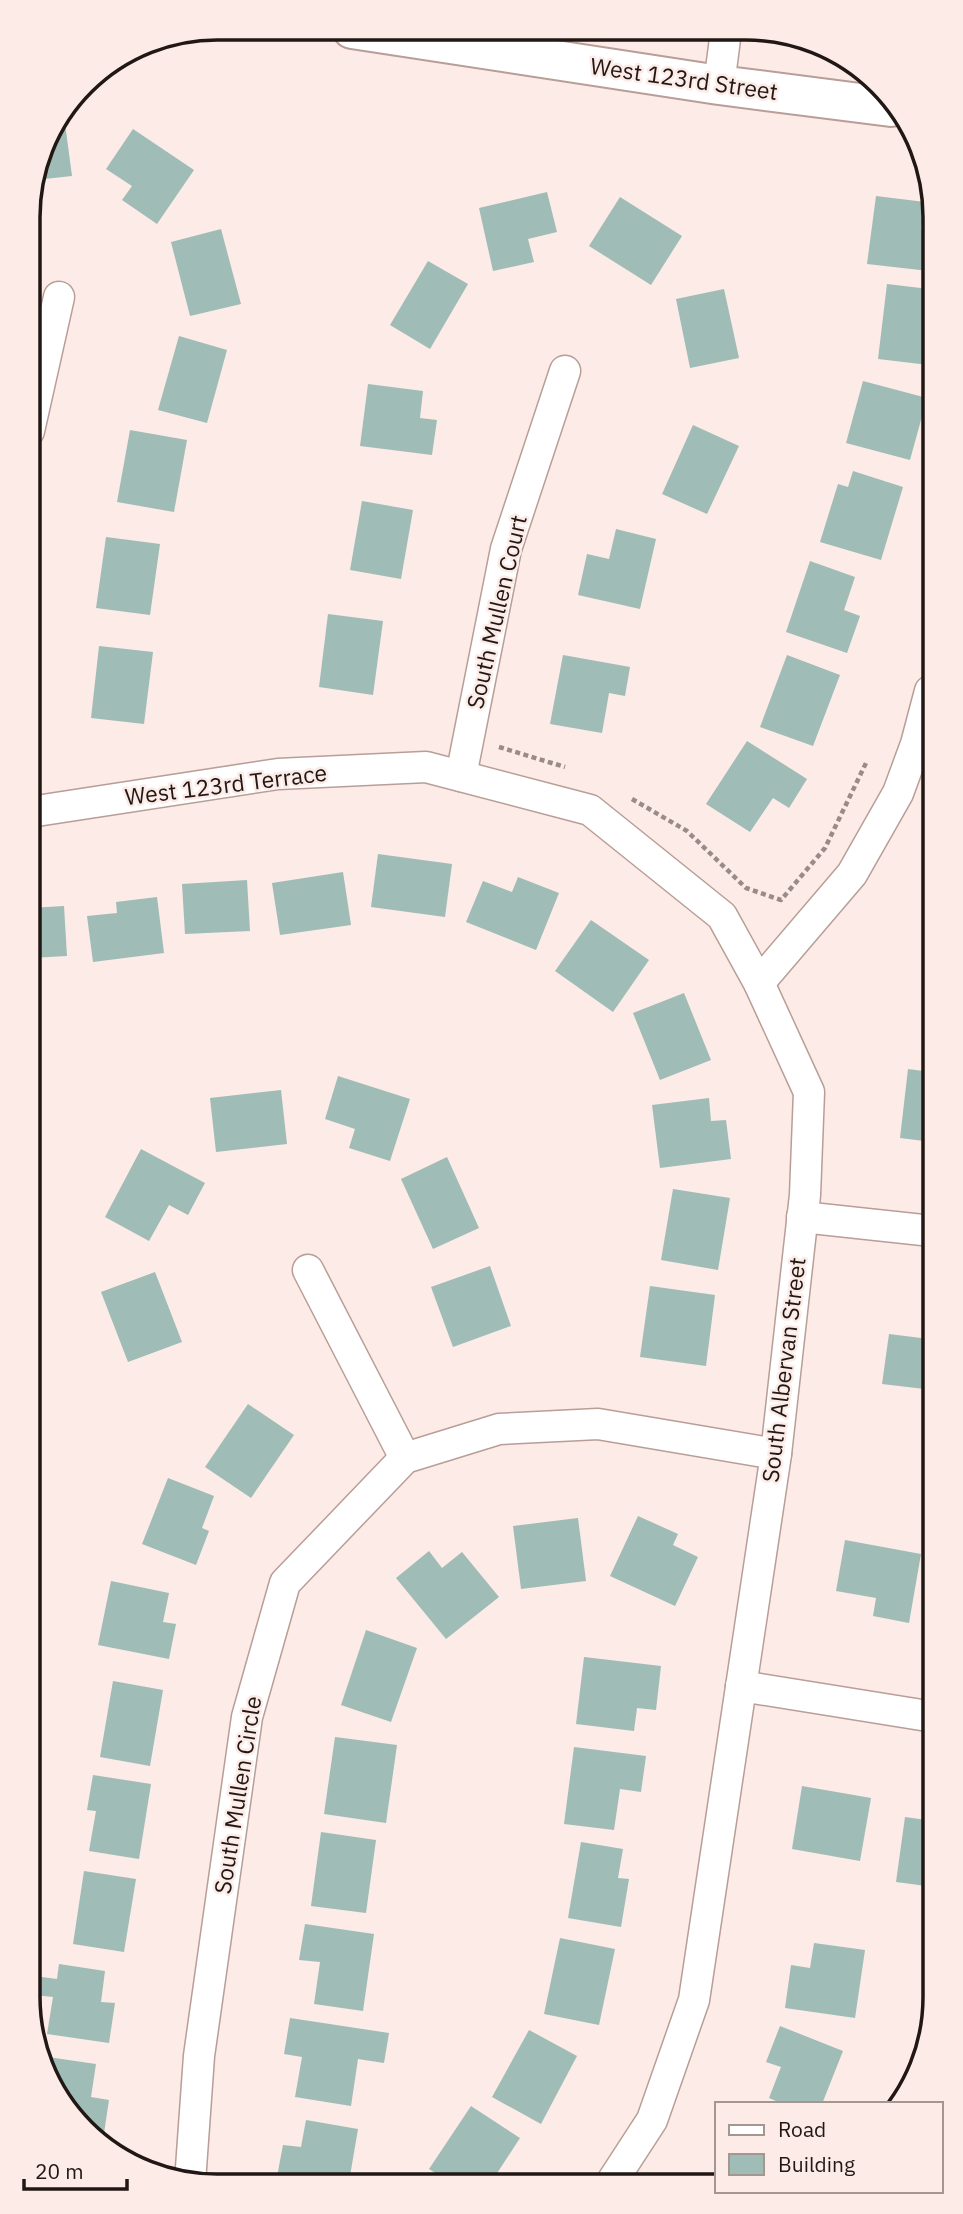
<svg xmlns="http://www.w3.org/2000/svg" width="963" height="2214" font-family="'IBM Plex Sans',sans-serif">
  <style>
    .building { fill: #a0bcb6 }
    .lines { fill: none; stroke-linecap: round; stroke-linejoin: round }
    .street-casing { stroke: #b89e97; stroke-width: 33 }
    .secondary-casing { stroke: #b89e97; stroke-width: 42 }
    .path { stroke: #998b87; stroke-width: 4.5; stroke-dasharray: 5 3.5; stroke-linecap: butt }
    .street { stroke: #fff; stroke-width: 30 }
    .secondary { stroke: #fff; stroke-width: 38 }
    .labels { text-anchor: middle; stroke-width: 5; stroke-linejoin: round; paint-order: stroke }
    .street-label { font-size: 23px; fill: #211815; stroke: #fcebe6 }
    .rim { fill: none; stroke: #211815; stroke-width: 3.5 }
  </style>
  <rect width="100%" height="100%" fill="#fcebe6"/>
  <g class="building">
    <path d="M64 116 72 176 35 180 48 133 60 117Z"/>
    <path d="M133 129 194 170 157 224 122 200 132 186 106 169Z"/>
    <path d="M547 192 557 232 528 239 534 262 493 271 479 208Z"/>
    <path d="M876 196 925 202 921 229 929 230V271L867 264Z"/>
    <path d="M620 197 682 236 651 285 589 246Z"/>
    <path d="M221 229 241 304 190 316 171 242Z"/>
    <path d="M428 261 468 284 430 349 390 325Z"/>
    <path d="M887 284 929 289V365L878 359Z"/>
    <path d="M724 289 739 358 690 368 676 299Z"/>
    <path d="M179 336 227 350 207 423 158 410Z"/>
    <path d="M863 381 927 398 910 460 846 443Z"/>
    <path d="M368 384 423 391 420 418 437 420 432 455 360 446Z"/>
    <path d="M693 425 739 446 707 514 662 494Z"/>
    <path d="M130 430 187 440 174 512 117 502Z"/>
    <path d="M853 471 903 487 881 560 820 542 838 484 848 487Z"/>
    <path d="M362 501 413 510 401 579 350 570Z"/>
    <path d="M616 529 656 539 640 609 578 595 587 554 609 559Z"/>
    <path d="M106 537 160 544 150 615 96 608Z"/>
    <path d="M810 561 855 577 844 610 860 616 847 653 786 632Z"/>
    <path d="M328 614 383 621 373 695 319 687Z"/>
    <path d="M99 646 153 652 144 724 91 718Z"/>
    <path d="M563 655 630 667 625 696 609 693 602 733 550 724Z"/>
    <path d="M787 655 840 675 813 746 760 727Z"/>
    <path d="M747 741 807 779 789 808 773 798 750 832 706 804Z"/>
    <path d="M378 854 452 864 445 917 371 907Z"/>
    <path d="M343 872 351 925 280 935 272 883Z"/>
    <path d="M518 877 559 893 536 950 466 922 483 881 512 892Z"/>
    <path d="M247 880 250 931 185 934 182 884Z"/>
    <path d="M157 897 164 953 93 962 87 916 117 913 116 902Z"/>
    <path d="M64 906 67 956 31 958V908Z"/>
    <path d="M591 920 649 960 613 1012 555 971Z"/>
    <path d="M684 993 711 1060 660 1080 633 1013Z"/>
    <path d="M908 1069 931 1072 932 1142 900 1138Z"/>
    <path d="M338 1076 410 1099 390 1161 349 1148 355 1129 325 1119Z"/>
    <path d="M281 1090 287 1144 216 1152 210 1098Z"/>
    <path d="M709 1098 711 1121 726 1120 731 1159 660 1168 652 1105Z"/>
    <path d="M141 1149 205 1183 188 1215 169 1205 149 1241 105 1217Z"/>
    <path d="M447 1157 479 1228 433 1249 401 1179Z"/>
    <path d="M673 1189 730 1198 718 1270 661 1260Z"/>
    <path d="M490 1266 511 1326 453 1347 431 1287Z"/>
    <path d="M155 1272 182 1342 128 1362 101 1292Z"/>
    <path d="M650 1286 715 1295 706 1366 640 1357Z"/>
    <path d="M931 1327 933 1390 882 1384 889 1334 929 1339Z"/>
    <path d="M248 1404 294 1435 251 1498 205 1467Z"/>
    <path d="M168 1478 214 1496 202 1528 209 1531 196 1565 142 1544Z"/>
    <path d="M638 1516 678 1534 673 1545 698 1557 675 1606 610 1576Z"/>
    <path d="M578 1518 586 1581 521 1589 513 1526Z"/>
    <path d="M845 1540 921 1554 909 1623 873 1616 876 1598 836 1591Z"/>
    <path d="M429 1551 442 1568 462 1552 499 1597 446 1639 396 1578Z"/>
    <path d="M111 1581 169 1593 163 1622 176 1624 169 1659 98 1645Z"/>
    <path d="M366 1630 417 1648 391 1722 341 1705Z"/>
    <path d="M584 1657 661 1666 656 1710 637 1708 634 1731 576 1724Z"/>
    <path d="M113 1681 163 1690 150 1766 100 1757Z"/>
    <path d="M335 1737 397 1745 386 1823 324 1814Z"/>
    <path d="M574 1747 646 1756 641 1792 620 1789 614 1830 564 1824Z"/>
    <path d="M93 1775 151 1784 139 1859 89 1851 96 1811 87 1810Z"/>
    <path d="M802 1786 871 1798 860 1861 792 1849Z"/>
    <path d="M905 1817 934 1821V1887L896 1882Z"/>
    <path d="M321 1832 376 1840 366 1913 311 1906Z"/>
    <path d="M581 1842 623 1849 618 1878 629 1879 621 1927 568 1918Z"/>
    <path d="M84 1871 136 1879 124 1952 73 1944Z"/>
    <path d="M305 1924 374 1934 363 2011 314 2004 320 1962 299 1960Z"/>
    <path d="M560 1938 615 1949 599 2025 544 2014Z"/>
    <path d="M814 1943 865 1950 855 2018 785 2008 791 1965 810 1968Z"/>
    <path d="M59 1964 105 1971 101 2002 115 2003 109 2043 47 2034 53 1997 34 1995V1976L57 1979Z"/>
    <path d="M290 2018 389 2033 384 2063 358 2059 351 2106 295 2097 302 2057 284 2054Z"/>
    <path d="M780 2026 843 2051 822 2104H783L769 2098 781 2067 766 2062Z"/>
    <path d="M529 2030 577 2056 541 2124 492 2097Z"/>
    <path d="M48 2057 96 2064 91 2097 109 2100 103 2140 92 2139 47 2066Z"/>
    <path d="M471 2106 520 2138 492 2181H448L429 2169Z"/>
    <path d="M306 2120 358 2129 349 2182H276L283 2145 301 2147Z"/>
  </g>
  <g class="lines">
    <g class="street-casing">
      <g id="street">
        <path d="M719 85 726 31"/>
        <path d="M29 431 59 297"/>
        <path d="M461 776 506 549 565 371"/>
        <path d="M30 812 278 774 426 767 590 810 722 916 759 983 809 1092 805 1195 776 1454 694 2000 652 2120 613 2180"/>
        <path d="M759 983 852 874 898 793 916 744 930 691"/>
        <path d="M802 1217 932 1231"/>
        <path d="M308 1270 405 1458"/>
        <path d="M741 1686 934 1717"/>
        <path d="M190 2182 199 2056 247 1717 285 1583 405 1458 499 1429 598 1424 776 1454"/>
      </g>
    </g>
    <g class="secondary-casing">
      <path id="secondary" d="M352 29 719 85 891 107"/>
    </g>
    <g class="path">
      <path d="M499 747 565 767"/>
      <path d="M632 799 687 831 746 888 781 900 825 848 866 763"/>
    </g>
    <use href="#street" class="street"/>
    <use href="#secondary" class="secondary"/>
  </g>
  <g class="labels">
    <g class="street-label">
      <text transform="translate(684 79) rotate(8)" y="8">West 123rd Street</text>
      <text transform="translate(497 612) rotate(-77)" y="8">South Mullen Court</text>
      <text transform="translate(226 785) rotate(-7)" y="8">West 123rd Terrace</text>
      <text transform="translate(784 1370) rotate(-83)" y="8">South Albervan Street</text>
      <text transform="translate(238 1795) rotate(-81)" y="8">South Mullen Circle</text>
    </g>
  </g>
  <path d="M0 0H963V2214H0ZM217 40H746A177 177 0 0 1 923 217V1997A177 177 0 0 1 746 2174H217A177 177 0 0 1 40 1997V217A177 177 0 0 1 217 40Z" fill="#fcebe6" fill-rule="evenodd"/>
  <path class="rim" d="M217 40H746A177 177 0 0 1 923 217V1997A177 177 0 0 1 746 2174H217A177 177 0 0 1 40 1997V217A177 177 0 0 1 217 40Z"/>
  <rect x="715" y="2102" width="228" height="91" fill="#fcebe6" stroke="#a49792" stroke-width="2"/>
  <rect x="729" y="2125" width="35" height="10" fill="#ffffff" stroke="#a49792" stroke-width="2"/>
  <text x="778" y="2137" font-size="21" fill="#211815">Road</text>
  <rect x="729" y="2154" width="35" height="21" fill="#a0bcb6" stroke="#a49792" stroke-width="2"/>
  <text x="778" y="2172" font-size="21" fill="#211815">Building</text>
  <path d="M24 2179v10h103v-10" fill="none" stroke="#211815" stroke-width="3.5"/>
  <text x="35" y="2179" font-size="21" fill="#211815" stroke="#fcebe6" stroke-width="5" paint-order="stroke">20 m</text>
</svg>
